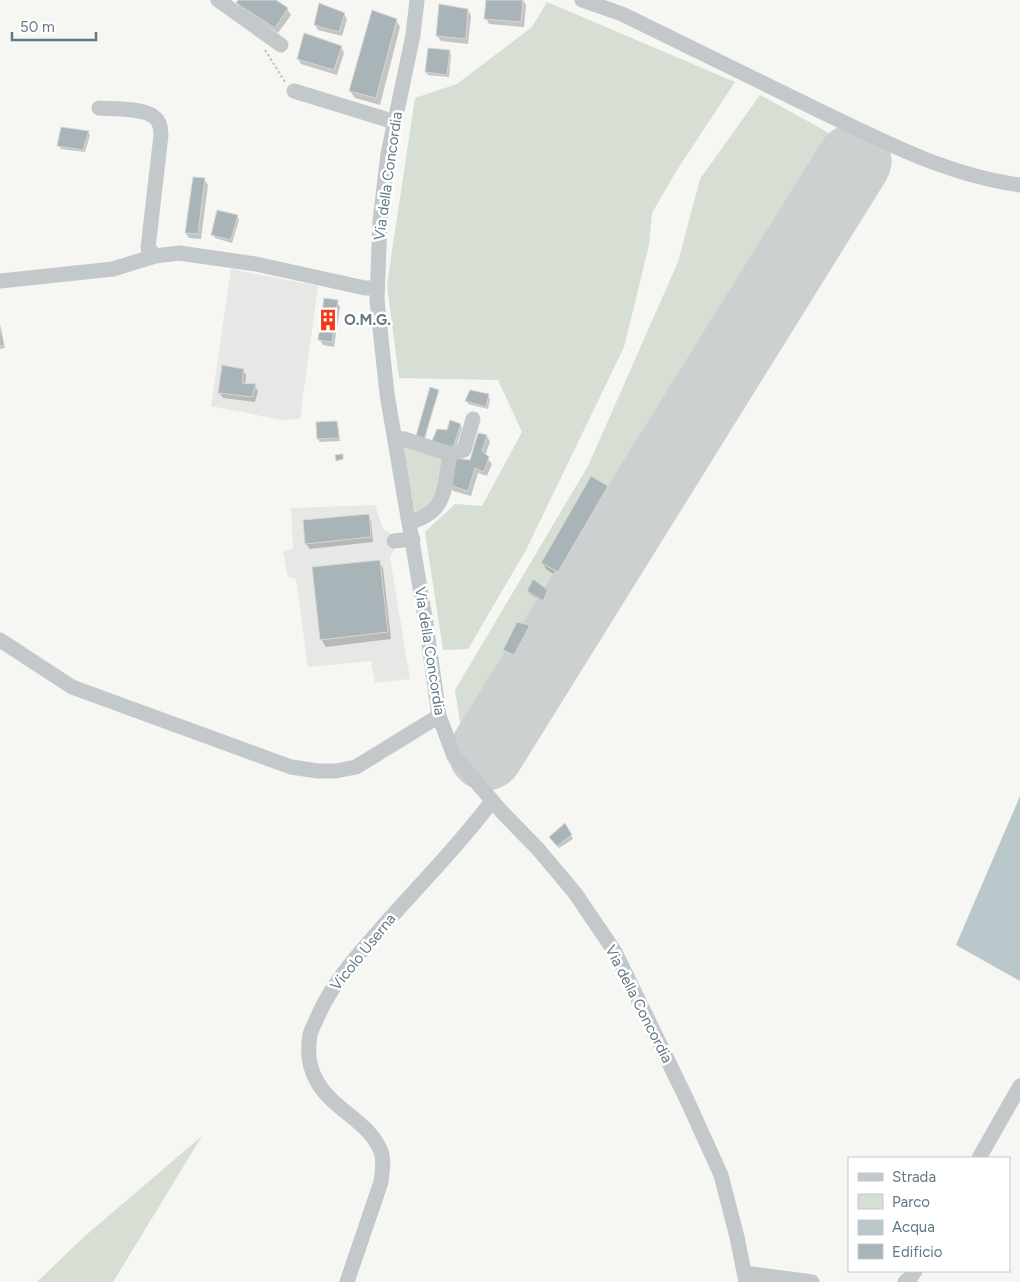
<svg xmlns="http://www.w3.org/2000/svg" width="1020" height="1282" font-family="Figtree,sans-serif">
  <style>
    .built { fill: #e7e7e5 }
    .green { fill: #d7ded3 }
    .water { fill: #bac8cc }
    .shadow { fill: #0003 }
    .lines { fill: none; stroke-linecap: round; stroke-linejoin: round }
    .runway { stroke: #ccd0d1; stroke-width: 75 }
    .building { fill: #a9b4b8; stroke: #d7d7d5 }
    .path { stroke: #bec1c3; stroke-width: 2; stroke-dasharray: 2.5 2.5; stroke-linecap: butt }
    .minor { stroke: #c3c8cb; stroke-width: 15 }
    .labels { text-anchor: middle; stroke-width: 5; stroke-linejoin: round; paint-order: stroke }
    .street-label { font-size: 15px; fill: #627986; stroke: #fff }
    .poi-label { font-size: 15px; font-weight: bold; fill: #627986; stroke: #fff; text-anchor: start }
  </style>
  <rect width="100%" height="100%" fill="#f6f6f2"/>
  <g class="built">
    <path d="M231 269 318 286 300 419 282 420 211 406Z"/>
    <path d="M375 505 383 529 393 535 395 549 390 557 410 679 375 683 371 661 308 667 296 579 288 577 283 552 293 548 291 508Z"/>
  </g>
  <g class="green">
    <path d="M547 2 735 82 675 173 652 213 649 245 624 347 526 550 468 649 443 650 425 532 455 504 482 506 522 432 498 380 399 378 387 285 415 98 457 84 532 27Z"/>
    <path d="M760 95 878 160 495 781 464 749 455 690 588 466 678 262 700 179Z"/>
    <path d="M402 444 439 455 442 460 439 498 416 515Z"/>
    <path d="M202 1136 113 1282H37L85 1236Z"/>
  </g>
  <path class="water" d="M1020 796V981L956 945Z"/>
  <g class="shadow">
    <path d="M239 0H274L287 9 291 15 278 33 241 8 237 3Z"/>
    <path d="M487 0H523L526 5 524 27 489 24 486 18Z"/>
    <path d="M468 10 471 16 468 44 441 41 437 36Z"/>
    <path d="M344 14 347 19 342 36 318 30 315 25Z"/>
    <path d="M396 20 400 27 380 105 355 98 350 91Z"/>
    <path d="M341 47 344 53 337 75 301 64 298 59Z"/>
    <path d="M449 51 451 54 449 77 428 75 426 72Z"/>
    <path d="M88 132 90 135 85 152 61 149 59 146Z"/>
    <path d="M204 179 208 185 201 239 189 238 186 233Z"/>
    <path d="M237 216 239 220 232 243 215 238 213 235Z"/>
    <path d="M337 301 340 307 334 347 323 345 320 340Z"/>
    <path d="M0 326 5 348 0 349Z"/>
    <path d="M243 370 246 375 245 385 255 386 258 391 255 402 223 398 220 393Z"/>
    <path d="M438 391 425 439 418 437Z"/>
    <path d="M488 395 490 399 488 409 468 404 467 401Z"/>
    <path d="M336 422 338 425 340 441 320 442 318 439Z"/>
    <path d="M460 425 462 428 455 450 448 431Z"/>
    <path d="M487 436 490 442 485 456 492 464 487 476 478 473 471 496 453 491 450 485 471 461Z"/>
    <path d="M607 487 611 494 562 579 547 570 542 563Z"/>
    <path d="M368 515 371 521 373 542 310 549 306 544Z"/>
    <path d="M379 561 383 568 391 639 326 647 321 639Z"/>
    <path d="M528 591H548L549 594 545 603 530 594Z"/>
    <path d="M529 626 531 629 516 658 506 653 504 650Z"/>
    <path d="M564 825 573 839 559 848 550 838Z"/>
  </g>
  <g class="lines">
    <path class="runway" d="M486 753 854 161"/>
  </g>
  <g class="building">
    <path d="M238 0H276L288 8 275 28 236 3Z"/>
    <path d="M486 0H523L521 22 484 19Z"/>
    <path d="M319 3 345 13 339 32 314 25Z"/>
    <path d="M439 4 468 9 466 39 436 36Z"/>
    <path d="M372 10 397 19 376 98 349 91Z"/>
    <path d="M304 33 342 46 334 70 297 59Z"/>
    <path d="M428 48 450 50 447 75 425 72Z"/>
    <path d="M61 127 89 131 83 150 57 146Z"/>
    <path d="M193 177 205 178 198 234 185 233Z"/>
    <path d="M217 210 238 215 231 240 211 235Z"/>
    <path d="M324 298 338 300 332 342 318 340Z"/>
    <path d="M0 325 4 345 0 346Z"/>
    <path d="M222 365 244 369 242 383 256 384 252 397 218 393Z"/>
    <path d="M430 387 439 390 424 439 416 436Z"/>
    <path d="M470 390 489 394 486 407 465 401Z"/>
    <path d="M450 420 461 424 453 448 432 441 437 429 447 430Z"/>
    <path d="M337 421 339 438 317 439 316 422Z"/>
    <path d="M478 433 487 435 482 451 489 457 484 472 475 468 468 491 449 485 455 458 470 460Z"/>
    <path d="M343 454V459L336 461 335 455Z"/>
    <path d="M591 476 608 486 558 572 541 563Z"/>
    <path d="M369 514 371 537 305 544 303 520Z"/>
    <path d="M380 560 388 632 320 640 312 567Z"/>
    <path d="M533 579 548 590 543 601 527 591Z"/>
    <path d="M517 622 530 625 514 655 503 650Z"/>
    <path d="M565 823 572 835 557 846 549 837Z"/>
  </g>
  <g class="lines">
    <path class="path" d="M265 50 285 82"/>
    <g class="minor">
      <path d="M218 0 281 45"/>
      <path d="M417 0 413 35 388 154 380 221 377 300 387 394 426 623 439 716 454 756 501 811 538 849 575 893 615 952 687 1100 721 1175 737 1237 746 1282"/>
      <path d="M582 0 622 14C686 45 750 77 814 108 880 140 946 175 1020 185"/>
      <path d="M294 91 395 122"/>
      <path d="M99 108C112 109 145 108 154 117 160 121 161 128 161 135L148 248 155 256 179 253 256 264 365 288H377"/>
      <path d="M0 281 113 269 155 256"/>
      <path d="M395 438 404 439 450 454"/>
      <path d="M410 522C448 512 444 487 450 454L464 450 473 419"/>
      <path d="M394 541 413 539"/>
      <path d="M0 640 72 687 291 767 318 771H336L356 767 439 716"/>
      <path d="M979 1158 1020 1086"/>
      <path d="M745 1273 812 1282"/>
      <path d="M347 1282 381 1182C382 1173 384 1164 382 1155 374 1124 334 1111 318 1083 309 1069 307 1052 310 1035 311 1030 315 1023 317 1018 331 985 355 958 378 932 416 888 458 847 492 801"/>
      <path d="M905 1282 911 1277 915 1271"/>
    </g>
  </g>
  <defs>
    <g id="building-bare" transform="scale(1.725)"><path d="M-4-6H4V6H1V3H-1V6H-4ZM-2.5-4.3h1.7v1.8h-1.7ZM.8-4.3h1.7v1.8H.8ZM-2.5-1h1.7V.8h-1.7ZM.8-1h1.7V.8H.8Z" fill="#f43814" stroke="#fff" stroke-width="2.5" paint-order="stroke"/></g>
  </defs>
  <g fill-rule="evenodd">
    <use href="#building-bare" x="328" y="320"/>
  </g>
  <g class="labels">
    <g class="street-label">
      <text transform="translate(388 176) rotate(-82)" y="5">Via della Concordia</text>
      <text transform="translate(430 651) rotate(81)" y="5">Via della Concordia</text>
      <text transform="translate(363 952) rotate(-51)" y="5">Vicolo Userna</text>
      <text transform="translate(639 1004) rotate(63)" y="5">Via della Concordia</text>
    </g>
    <g class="poi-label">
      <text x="344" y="325">O.M.G.</text>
    </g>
  </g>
  <rect x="848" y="1157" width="162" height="115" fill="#ffffff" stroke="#c0c9cf"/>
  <rect x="858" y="1173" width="25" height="8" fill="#c3c8cb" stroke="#c0c9cf"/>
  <text x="892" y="1182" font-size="15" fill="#627986">Strada</text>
  <rect x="858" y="1194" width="25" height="15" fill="#d7ded3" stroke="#c0c9cf"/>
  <text x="892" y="1207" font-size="15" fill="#627986">Parco</text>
  <rect x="858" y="1220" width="25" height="15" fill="#bac8cc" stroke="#c0c9cf"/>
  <text x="892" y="1232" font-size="15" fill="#627986">Acqua</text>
  <rect x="858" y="1244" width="25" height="15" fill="#a9b4b8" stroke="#c0c9cf"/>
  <text x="892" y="1257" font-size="15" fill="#627986">Edificio</text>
  <path d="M12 32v8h84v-8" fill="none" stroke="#627986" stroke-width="2.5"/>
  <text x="20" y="32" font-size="15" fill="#627986" stroke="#ffffff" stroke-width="4" paint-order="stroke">50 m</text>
</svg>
